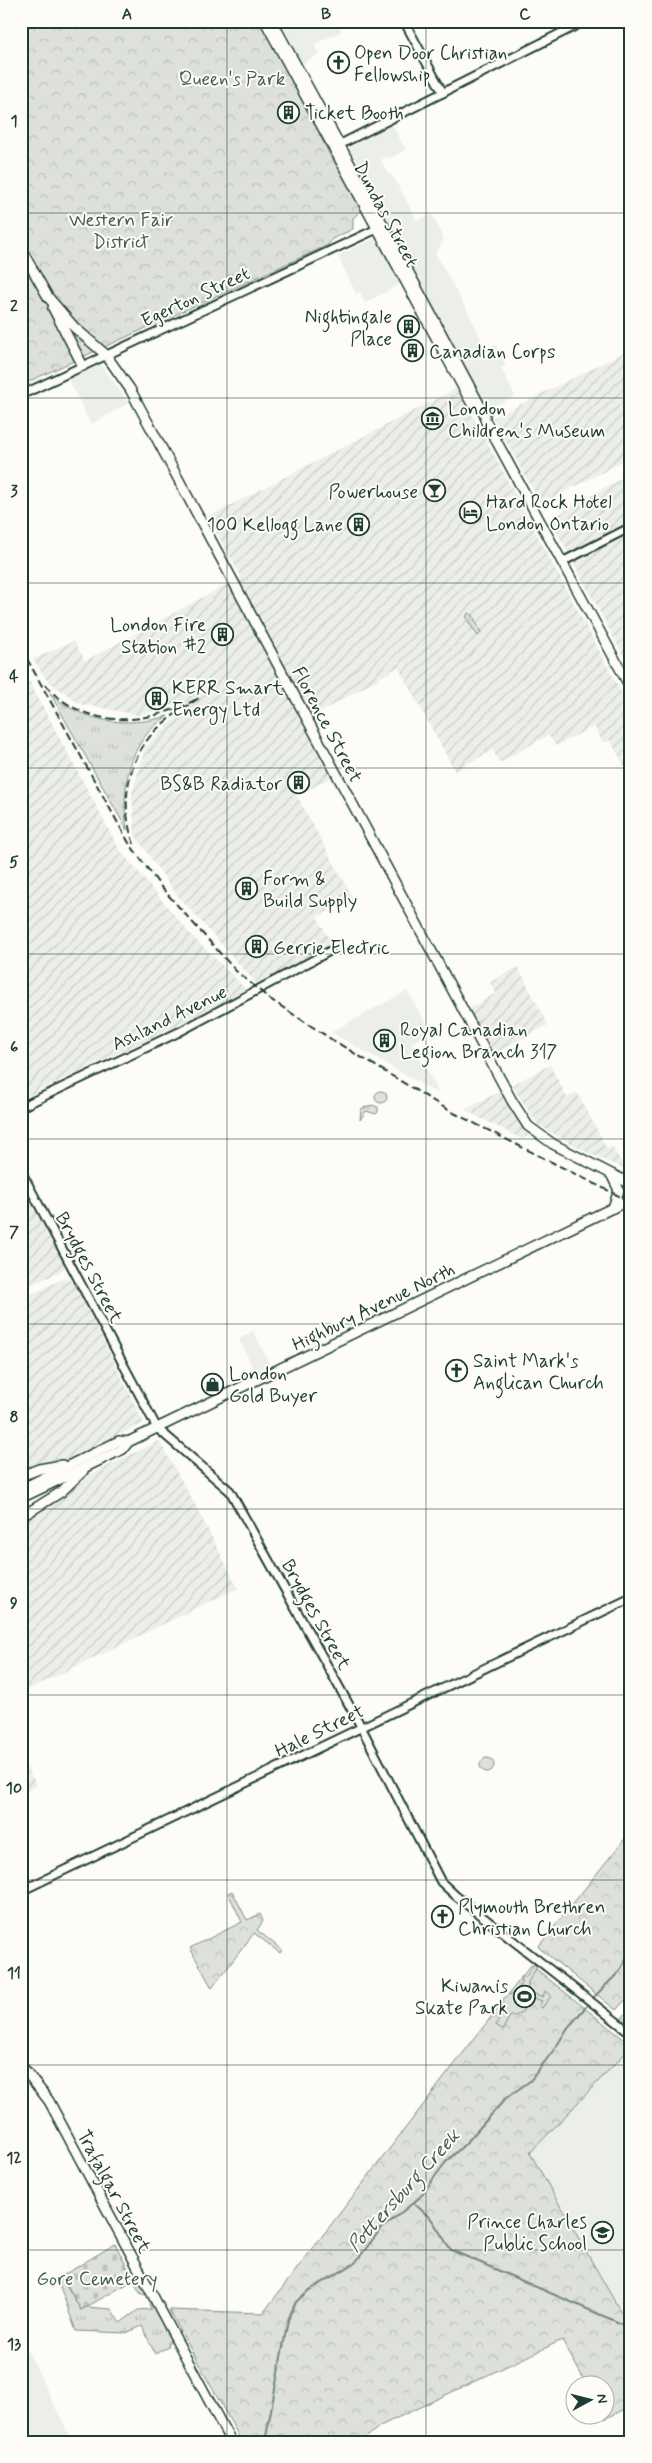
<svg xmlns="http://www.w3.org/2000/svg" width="652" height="2463" font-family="Mynerve,sans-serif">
  <defs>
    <pattern id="industrial-furrows" width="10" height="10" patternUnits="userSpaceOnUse" patternTransform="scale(1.25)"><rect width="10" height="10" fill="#eceee9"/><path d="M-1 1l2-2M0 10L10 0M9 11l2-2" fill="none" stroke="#cacdc8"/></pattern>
    <pattern id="grass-tufts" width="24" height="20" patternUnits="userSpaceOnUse" patternTransform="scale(1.25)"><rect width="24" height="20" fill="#dde0db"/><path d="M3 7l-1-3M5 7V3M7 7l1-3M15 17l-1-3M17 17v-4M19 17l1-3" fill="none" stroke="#bdc1bd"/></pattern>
    <pattern id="cemetery-stones" width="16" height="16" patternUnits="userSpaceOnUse" patternTransform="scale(1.25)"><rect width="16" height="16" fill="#dde0db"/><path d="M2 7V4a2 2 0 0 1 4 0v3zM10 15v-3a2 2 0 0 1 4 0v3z" fill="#bdc1bd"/></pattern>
    <pattern id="park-crowns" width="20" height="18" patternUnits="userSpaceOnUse" patternTransform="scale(1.25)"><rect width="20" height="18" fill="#dde0db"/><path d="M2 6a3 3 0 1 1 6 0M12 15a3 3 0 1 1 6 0" fill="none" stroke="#bdc1bd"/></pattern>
  </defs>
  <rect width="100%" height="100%" fill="#fdfcf7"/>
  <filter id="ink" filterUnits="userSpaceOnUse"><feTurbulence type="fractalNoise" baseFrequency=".02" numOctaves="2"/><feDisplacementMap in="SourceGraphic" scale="10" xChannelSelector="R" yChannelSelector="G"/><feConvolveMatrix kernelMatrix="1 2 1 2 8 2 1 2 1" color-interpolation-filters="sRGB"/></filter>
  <g filter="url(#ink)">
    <g fill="#eceee9">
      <polygon points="277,21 337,21 342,31 314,44 319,54 300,65"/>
      <polygon points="391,123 406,150 388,159 387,156 381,160 389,175 391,174 400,189 417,221 432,214 444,241 435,253 475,325 485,349 495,344 506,365 501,368 515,396 488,409 348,148"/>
      <polygon points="377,237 404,282 365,303 360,292 356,294 338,256"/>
      <polygon points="101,365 129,403 91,424 68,378"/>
      <polygon points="407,991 431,1032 411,1043 434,1082 438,1094 331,1032"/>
      <polygon points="253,1331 270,1364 255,1372 239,1339"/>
      <polygon points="631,2047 631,2312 623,2316 530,2153"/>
      <polygon points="21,2336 72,2442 21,2442"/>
    </g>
    <g fill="url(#industrial-furrows)">
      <polygon points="631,349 631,455 609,469 541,504 493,418"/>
      <polygon points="458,388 631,710 631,777 610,740 603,743 594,726 556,746 548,735 499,763 493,750 455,771 398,667 302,723 331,777 297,796 353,898 317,917 333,946 257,984 173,890 135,835 132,794 145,748 168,725 189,708 185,701 139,715 80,704 47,680 33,659 74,641 85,661 241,577 208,517"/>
      <polygon points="631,473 631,670 550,519"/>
      <polygon points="21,666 119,849 191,935 247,990 185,1022 21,1099"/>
      <polygon points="518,967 548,1025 497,1052 493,1052 469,1009 496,993 490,982"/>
      <polygon points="550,1065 567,1098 577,1092 607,1149 612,1146 625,1169 588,1153 537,1124 512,1085"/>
      <polygon points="500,1091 529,1135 522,1139 465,1110"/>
      <polygon points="21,1180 64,1261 65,1267 61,1271 21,1290"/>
      <polygon points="65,1278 74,1282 144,1423 21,1480 21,1299"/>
      <polygon points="159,1441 190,1495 238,1588 21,1693 21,1508"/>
      <polygon points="21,1758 37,1786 21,1794"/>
      <polygon points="21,1855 30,1876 21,1880"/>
    </g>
    <g fill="url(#grass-tufts)" stroke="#7e8e88">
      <polygon points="468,613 473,615 481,633 478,636 466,618"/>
      <path d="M50,693c32,30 77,35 118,23 -40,24 -47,71 -41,114z"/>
      <polygon points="372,1105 378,1107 378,1112 376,1114 366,1111 360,1120 361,1109"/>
      <circle cx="487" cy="1765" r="7"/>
      <polygon points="631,2007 631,2028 624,2023 622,2018"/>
      <polygon points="61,2276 81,2310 86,2307 111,2309 120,2323 138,2310 151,2309 149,2304 151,2303 170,2338 168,2347 155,2354 142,2326 126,2333 76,2331 59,2284"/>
      <polygon points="138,2278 147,2294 145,2295 140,2293 134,2281"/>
    </g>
    <polygon fill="url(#cemetery-stones)" stroke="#7e8e88" points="115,2244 134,2280 81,2310 62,2276"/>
    <g fill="url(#park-crowns)" stroke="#7e8e88">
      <polygon points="21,21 261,21 321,133 319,134 332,159 334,158 362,210 353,218 353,229 332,239 328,245 21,385"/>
      <circle cx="381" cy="1097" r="6"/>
      <polygon points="631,1831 631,1994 616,2010 538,1947"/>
      <polygon points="232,1891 247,1920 260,1914 263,1921 257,1930 282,1950 280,1953 254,1933 212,1988 190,1948 242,1922 228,1893"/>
      <polygon points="531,1965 631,2045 631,2047 530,2153 623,2316 631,2312 631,2406 605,2419 603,2416 604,2386 587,2385 562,2340 380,2426 361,2442 242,2442 169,2310 263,2313"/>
    </g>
    <path fill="#dde0db" stroke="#7e8e88" d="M534,1964l3,3 -9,15v7l4,4 11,4 2,-6 6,5 -9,12 -3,-2 3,-5 -11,-4 -5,1 -3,13 -7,5h-6l-5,9v3l-3,1 -6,-4 8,-14 -1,-12c8,-7 19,-6 18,-22h5z"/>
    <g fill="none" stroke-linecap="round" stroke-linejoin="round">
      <g stroke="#75877f" stroke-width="2">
        <polyline points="592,1999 618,1973 631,1952"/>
        <polyline points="414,2203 432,2220 451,2250 631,2328"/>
        <polyline points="265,2442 288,2320 296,2302 308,2291 355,2263 380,2230 419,2198 445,2163 468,2141 506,2098 530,2081 556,2047 567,2029 589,2003"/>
      </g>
      <defs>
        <g id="minor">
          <polyline points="404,21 443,93"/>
          <polyline points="337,146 585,21"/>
          <polyline points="21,395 381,227"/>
          <polyline points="562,562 631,527"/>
          <polyline points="21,1107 179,1032 330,951"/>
          <polyline points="21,1171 157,1428 230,1491 358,1721 441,1882 456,1896 631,2033"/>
          <polyline points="21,1891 631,1598"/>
        </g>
        <g id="major">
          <polyline points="265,21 473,406"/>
          <path d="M272,21c72,131 143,262 213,394v5l146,269"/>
          <polyline points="21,249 48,297 74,327 106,355 130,389 512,1101 528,1126 553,1144 631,1184"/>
          <polyline points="53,308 83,366"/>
          <polyline points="612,1176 619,1190 613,1208"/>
          <polyline points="21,1476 39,1469 62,1465"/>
          <polyline points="21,1489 119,1441 128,1442 631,1199"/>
          <polyline points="21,1498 123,1449 128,1442"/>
          <polyline points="21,1517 61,1492 83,1471"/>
          <polyline points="21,2065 49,2101 231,2442"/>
        </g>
      </defs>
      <use href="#minor" stroke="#1f3d34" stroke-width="11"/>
      <use href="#major" stroke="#1f3d34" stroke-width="12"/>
      <use href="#minor" stroke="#fdfcf7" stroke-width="7"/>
      <use href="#major" stroke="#fdfcf7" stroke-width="9"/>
      <g stroke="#1f3d34" stroke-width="2" stroke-dasharray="8 4" stroke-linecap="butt">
        <polyline points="21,648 129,843 161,887 236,971 270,999 331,1039 450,1111 631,1202"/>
        <path d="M45,685c43,47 103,40 154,13 -16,11 -33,21 -46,35 -27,30 -33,74 -19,111"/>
      </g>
    </g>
  </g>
  <path fill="none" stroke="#1f3d34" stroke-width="1" stroke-opacity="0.55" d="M227,21v2421M426,21v2421M21,213h610M21,398h610M21,583h610M21,768h610M21,954h610M21,1139h610M21,1324h610M21,1509h610M21,1695h610M21,1880h610M21,2065h610M21,2250h610"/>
  <defs>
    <symbol id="church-ring" viewBox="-11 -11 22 22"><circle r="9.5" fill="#fdfcf7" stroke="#1f3d34" stroke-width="1.5"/><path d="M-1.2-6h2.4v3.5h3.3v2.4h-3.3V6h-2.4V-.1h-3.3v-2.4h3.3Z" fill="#1f3d34"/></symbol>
    <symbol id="building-ring" viewBox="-11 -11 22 22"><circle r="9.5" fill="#fdfcf7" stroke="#1f3d34" stroke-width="1.5"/><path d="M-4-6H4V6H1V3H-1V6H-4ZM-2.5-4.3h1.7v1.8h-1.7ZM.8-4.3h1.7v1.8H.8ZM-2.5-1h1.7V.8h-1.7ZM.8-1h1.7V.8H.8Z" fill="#1f3d34"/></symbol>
    <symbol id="museum-ring" viewBox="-11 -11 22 22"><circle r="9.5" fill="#fdfcf7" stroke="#1f3d34" stroke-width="1.5"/><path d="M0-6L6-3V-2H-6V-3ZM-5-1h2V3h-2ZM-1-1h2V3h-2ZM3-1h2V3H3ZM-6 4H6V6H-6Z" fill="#1f3d34"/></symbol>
    <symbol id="bar-ring" viewBox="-11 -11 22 22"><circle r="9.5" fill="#fdfcf7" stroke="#1f3d34" stroke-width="1.5"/><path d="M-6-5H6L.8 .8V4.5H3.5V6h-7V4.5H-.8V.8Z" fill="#1f3d34"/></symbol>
    <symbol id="hotel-ring" viewBox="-11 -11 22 22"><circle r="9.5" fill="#fdfcf7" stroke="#1f3d34" stroke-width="1.5"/><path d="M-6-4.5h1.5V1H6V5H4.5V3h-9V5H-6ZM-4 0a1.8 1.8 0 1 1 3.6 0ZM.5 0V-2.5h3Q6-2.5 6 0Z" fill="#1f3d34"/></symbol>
    <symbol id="shop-ring" viewBox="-11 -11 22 22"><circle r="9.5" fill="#fdfcf7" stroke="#1f3d34" stroke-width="1.5"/><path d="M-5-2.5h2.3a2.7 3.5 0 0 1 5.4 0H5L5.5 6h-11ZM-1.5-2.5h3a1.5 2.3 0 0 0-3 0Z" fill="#1f3d34"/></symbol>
    <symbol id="stadium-ring" viewBox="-11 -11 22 22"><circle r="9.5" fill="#fdfcf7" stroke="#1f3d34" stroke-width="1.5"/><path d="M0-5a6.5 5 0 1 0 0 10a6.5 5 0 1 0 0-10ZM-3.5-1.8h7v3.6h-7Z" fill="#1f3d34"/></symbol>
    <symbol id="school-ring" viewBox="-11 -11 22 22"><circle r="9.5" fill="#fdfcf7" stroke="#1f3d34" stroke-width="1.5"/><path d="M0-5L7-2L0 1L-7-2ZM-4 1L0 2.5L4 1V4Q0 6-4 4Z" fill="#1f3d34"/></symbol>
  </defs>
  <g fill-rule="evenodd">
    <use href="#church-ring" x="326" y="50" width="25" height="25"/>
    <use href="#building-ring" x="276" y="100" width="25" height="25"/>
    <use href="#building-ring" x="396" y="314" width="25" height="25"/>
    <use href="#building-ring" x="400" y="338" width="25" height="25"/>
    <use href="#museum-ring" x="420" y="406" width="25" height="25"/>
    <use href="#bar-ring" x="422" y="478" width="25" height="25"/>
    <use href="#hotel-ring" x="458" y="500" width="25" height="25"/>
    <use href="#building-ring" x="346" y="512" width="25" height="25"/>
    <use href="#building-ring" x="210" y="622" width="25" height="25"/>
    <use href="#building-ring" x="144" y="686" width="25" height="25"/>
    <use href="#building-ring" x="286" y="770" width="25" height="25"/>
    <use href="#building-ring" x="234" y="876" width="25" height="25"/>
    <use href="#building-ring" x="244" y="934" width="25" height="25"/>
    <use href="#building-ring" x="372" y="1028" width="25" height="25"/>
    <use href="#church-ring" x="444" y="1358" width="25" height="25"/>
    <use href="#shop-ring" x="200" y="1372" width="25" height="25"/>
    <use href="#church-ring" x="430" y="1904" width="25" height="25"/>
    <use href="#stadium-ring" x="512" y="1984" width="25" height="25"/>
    <use href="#school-ring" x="590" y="2220" width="25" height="25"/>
  </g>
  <g text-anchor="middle" stroke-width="4" stroke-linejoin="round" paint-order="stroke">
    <g font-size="19" fill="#1f3d34" stroke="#fdfcf7" text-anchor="start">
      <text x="354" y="59">Open Door Christian<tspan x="354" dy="22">Fellowship</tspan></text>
      <text x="305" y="119">Ticket Booth</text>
      <text x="392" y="323" text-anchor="end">Nightingale<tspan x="392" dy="22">Place</tspan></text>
      <text x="429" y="358">Canadian Corps</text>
      <text x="448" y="415">London<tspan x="448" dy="22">Children's Museum</tspan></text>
      <text x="418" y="498" text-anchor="end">Powerhouse</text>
      <text x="486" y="508">Hard Rock Hotel<tspan x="486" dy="22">London Ontario</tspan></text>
      <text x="343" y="531" text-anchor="end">100 Kellogg Lane</text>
      <text x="206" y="631" text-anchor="end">London Fire<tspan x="206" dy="22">Station #2</tspan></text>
      <text x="172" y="694">KERR Smart<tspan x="172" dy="22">Energy Ltd</tspan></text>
      <text x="282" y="790" text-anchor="end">BS&amp;B Radiator</text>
      <text x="263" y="885">Form &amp;<tspan x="263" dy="22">Build Supply</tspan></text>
      <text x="273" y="954">Gerrie Electric</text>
      <text x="400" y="1036">Royal Canadian<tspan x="400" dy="22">Legion Branch 317</tspan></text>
      <text x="473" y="1367">Saint Mark's<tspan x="473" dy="22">Anglican Church</tspan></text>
      <text x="229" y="1380">London<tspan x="229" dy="22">Gold Buyer</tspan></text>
      <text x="458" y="1913">Plymouth Brethren<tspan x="458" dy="22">Christian Church</tspan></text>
      <text x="508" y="1992" text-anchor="end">Kiwanis<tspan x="508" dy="22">Skate Park</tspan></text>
      <text x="587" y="2228" text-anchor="end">Prince Charles<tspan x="587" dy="22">Public School</tspan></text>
    </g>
    <g font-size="19" fill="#455e55" stroke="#fdfcf7">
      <text x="232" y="85">Queen's Park</text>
      <text x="121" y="226">Western Fair<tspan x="121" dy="22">District</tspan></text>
      <text x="97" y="2285">Gore Cemetery</text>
    </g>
    <g font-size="19" fill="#1f3d34" stroke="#fdfcf7">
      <text transform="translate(387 214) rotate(62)" y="7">Dundas Street</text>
      <text transform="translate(195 296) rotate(-25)" y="7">Egerton Street</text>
      <text transform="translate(328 724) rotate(62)" y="7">Florence Street</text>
      <text transform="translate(169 1017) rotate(-26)" y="7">Ashland Avenue</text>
      <text transform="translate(90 1267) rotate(62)" y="7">Brydges Street</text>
      <text transform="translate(373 1306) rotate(-26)" y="7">Highbury Avenue North</text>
      <text transform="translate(317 1614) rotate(61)" y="7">Brydges Street</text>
      <text transform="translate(319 1730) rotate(-26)" y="7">Hale Street</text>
      <text transform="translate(115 2191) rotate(62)" y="7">Trafalgar Street</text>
    </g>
    <g font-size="20" font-style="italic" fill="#435c53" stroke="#fdfcf7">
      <text transform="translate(403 2190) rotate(-48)" y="7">Pottersburg Creek</text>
    </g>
  </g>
  <rect width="652" height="2463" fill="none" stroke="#fdfcf7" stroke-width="55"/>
  <g transform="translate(590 2400) rotate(83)"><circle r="24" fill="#fdfcf7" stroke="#a4b0a9"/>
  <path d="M0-4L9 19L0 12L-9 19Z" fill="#1f3d34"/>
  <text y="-8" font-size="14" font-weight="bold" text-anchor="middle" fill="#1f3d34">N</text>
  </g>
  <rect x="28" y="28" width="596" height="2408" fill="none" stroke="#1f3d34" stroke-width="2"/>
  <g font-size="16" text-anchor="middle" font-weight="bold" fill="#1f3d34">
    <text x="127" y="19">A</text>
    <text x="326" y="19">B</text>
    <text x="525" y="19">C</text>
    <text x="14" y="126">1</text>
    <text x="14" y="311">2</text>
    <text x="14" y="496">3</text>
    <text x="14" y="681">4</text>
    <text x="14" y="867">5</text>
    <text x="14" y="1052">6</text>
    <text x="14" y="1237">7</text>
    <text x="14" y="1422">8</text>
    <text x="14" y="1608">9</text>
    <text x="14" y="1793">10</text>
    <text x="14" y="1978">11</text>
    <text x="14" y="2163">12</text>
    <text x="14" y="2349">13</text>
  </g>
</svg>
